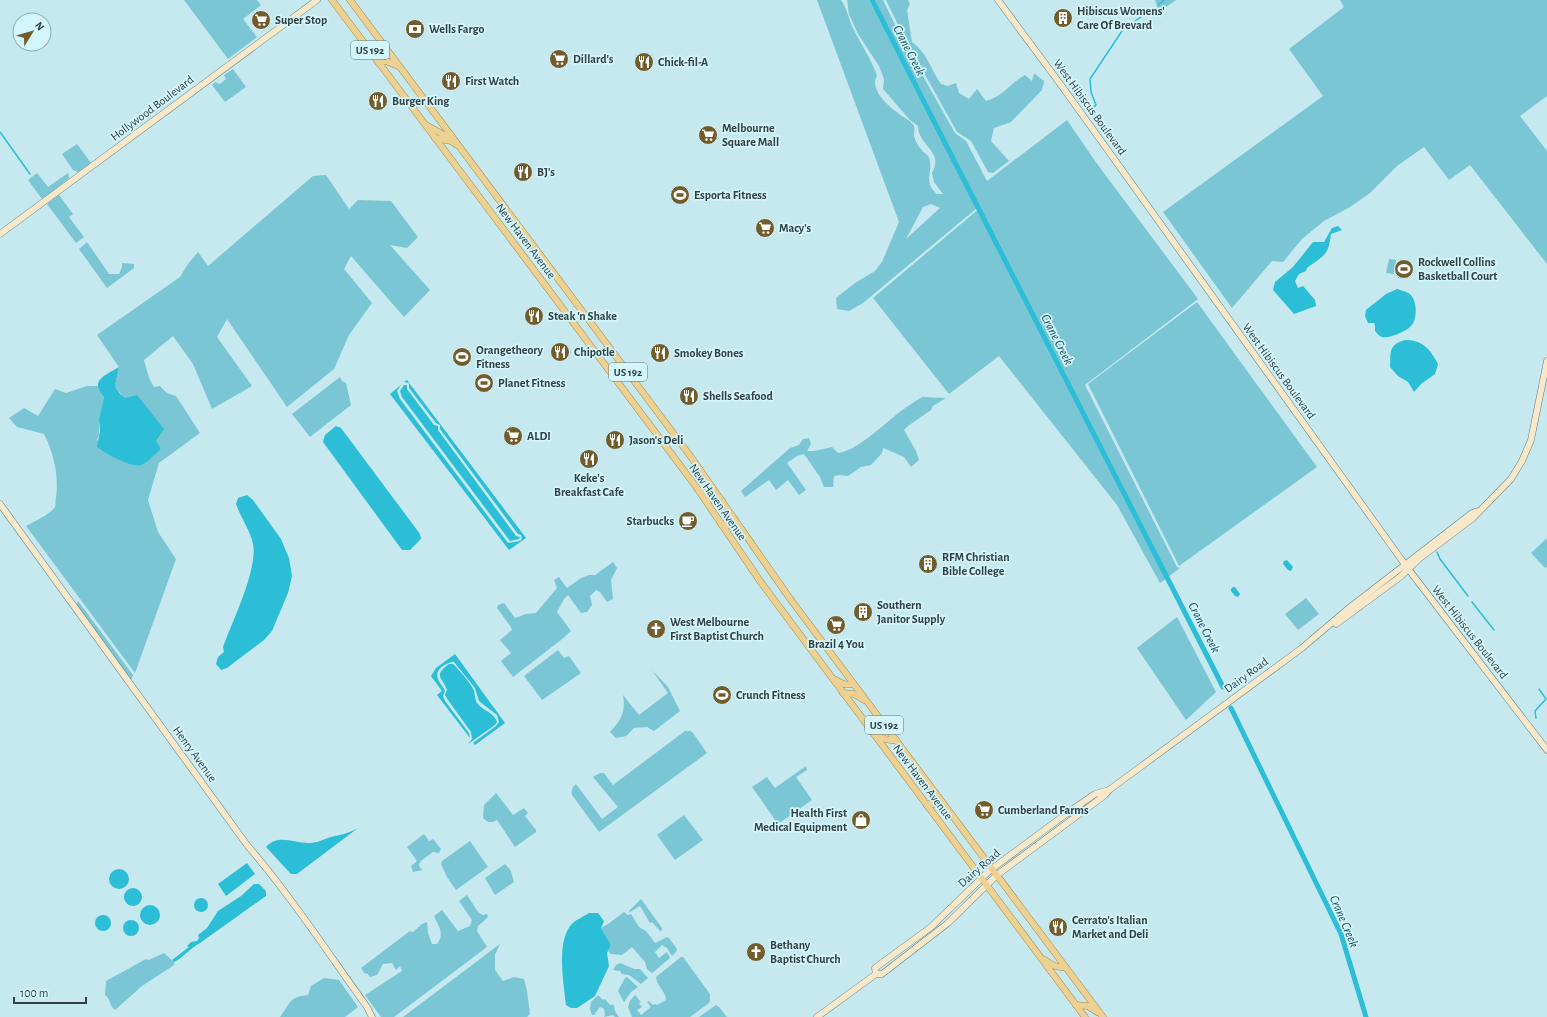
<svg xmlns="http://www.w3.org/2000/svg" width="1547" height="1017" font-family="'Alegreya Sans',sans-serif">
  <rect width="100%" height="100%" fill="#c6e8ef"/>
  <g fill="#7bc6d5" fill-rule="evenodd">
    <polygon points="184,0 257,0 261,5 243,19 257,37 228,59"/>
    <path d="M817,0h24c6,8 7,17 11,26 8,17 19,32 25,50 -8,13 11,30 21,37 4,4 13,7 16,13 1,3 0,7 0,10 1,4 4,10 7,13 2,4 6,4 8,9 5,15 -7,23 8,36h6l-9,-12 -2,-9c10,-19 -5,-23 -12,-38 -1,-2 -2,-6 -2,-9l-8,-6 -27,-31 1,-10 -5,-13 -21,-32 -9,-20 -2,-14h22l108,208 -114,95 -14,8 -12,-2 -1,-11 19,-15 20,-12 7,-9 17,-40zM931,204l9,4 -34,31 17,-32z"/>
    <polygon points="872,0 883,0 902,39 955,133 966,141 987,181 1067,120 1095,161 1198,299 1085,385 1177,567 1180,568 1160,583 1117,505 999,356 949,394 873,298 980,208"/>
    <path d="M886,0h22l2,4 -3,6 5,32c16,12 18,26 29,42l7,2 8,-3 3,10 10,6 8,-10 9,12c18,-5 23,-17 39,-26l7,6 2,-8 10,8 -2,9 -31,32 -17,6 -3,13 18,20 -16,12 -5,-1 -17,-31 -14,-9 -53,-95z"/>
    <polygon points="1155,0 1176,0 1159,12"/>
    <polygon points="1340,0 1547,0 1547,96 1520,116 1547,151 1547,264 1470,165 1449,180 1424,147 1397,166 1370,193 1350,207 1324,221 1302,239 1283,262 1272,261 1232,308 1163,212 1323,96 1289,49 1344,7"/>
    <polygon points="233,69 246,87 225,102 212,85 215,82 220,84 226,79 224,75"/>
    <polygon points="77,144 91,163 78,172 73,170 62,154"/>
    <polygon points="37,173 48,187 68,173 69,177 68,179 42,199 28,180"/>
    <path d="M326,175l23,34 9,-9 33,1 27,36 -11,11 -17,-3 40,45 -26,27 -53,-61 -7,13 28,34 -23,32 -15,34 -47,38 -60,-88 -10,18 35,49 -40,23 -19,-45 -20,-28 -29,24 5,18 5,9 6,-1 7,7 9,3 24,37 -41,30 -11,37 10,32 18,27 -41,114 -109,-147c7,-4 25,-12 29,-19 1,-2 0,-7 1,-9 3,-22 -2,-44 -12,-64l-27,-7 -8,-9 15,-10 14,8 17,-27 11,4 21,-7h11l6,11 -5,22v16l-2,5 44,25 20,-16 -46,-63 4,-19 -22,-32 83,-58 8,-13 10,-12 10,14 105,-90z"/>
    <polygon points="59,195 73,214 69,217 84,237 76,243 47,204"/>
    <polygon points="87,242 109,274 119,274 122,267 122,263 134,264 134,268 107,288 79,249"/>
    <polygon points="1389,259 1396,260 1394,274 1386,273"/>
    <polygon points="1401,259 1410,261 1407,279 1398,278"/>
    <polygon points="1197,302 1317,467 1179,566 1088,384"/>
    <polygon points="340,377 342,381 346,383 351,405 310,437 292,414"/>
    <path d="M922,397l24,1 -13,8 -2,4 -23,16 -4,4 12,21 3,9 -8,7 -7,-10 -21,-9 -1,5 -11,12 -10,2 -13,9 -9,-1 -5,1 -1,11h-9l-4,-10 -16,-23 -7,2 -10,7 19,27 -7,5 -11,-15 -12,10 -7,-10 -24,17 -4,-6 49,-43 9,-3 4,-6 6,-1 2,6 -4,7h7l18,-4 6,6c18,-2 43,-26 58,-38 8,-7 17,-12 26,-18z"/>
    <polygon points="1547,538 1547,567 1545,568 1531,553"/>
    <polygon points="613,562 617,568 611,580 613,599 607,602 600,592 596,590 590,596 592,605 587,612 581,613 568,595 564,599 557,612 571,631 561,640 513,677 501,661 511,653 500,640 512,630 511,627 497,608 498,605 504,603 515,618 526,614 536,613 557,588 554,580 559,577 567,588 581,578 589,575 595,575"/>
    <polygon points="1306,598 1319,614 1298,630 1285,614"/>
    <polygon points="78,601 133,675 131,680 76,605"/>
    <polygon points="1177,617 1216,692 1186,720 1137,648"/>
    <polygon points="558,650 564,658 569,656 581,673 542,700 524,676"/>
    <path d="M652,670l16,17 12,24 -26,20 -7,-4 -13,1 -8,8 -10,2 -6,-6c11,-12 16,-20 13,-37l16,20 29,-22z"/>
    <path d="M685,731h6l2,2 14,20 -108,79 -27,-37c-1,-4 0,-8 4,-11l26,35 16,-12 -25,-30 7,-4h4l9,12z"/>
    <polygon points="806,766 807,770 796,777 812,800 778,824 752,787 767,777 775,788"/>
    <polygon points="496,793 513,815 524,808 528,813 525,816 536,830 536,832 515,847 497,820 493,822 488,822 483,818 484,805"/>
    <polygon points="684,815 703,840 675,860 657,835"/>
    <polygon points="424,834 429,841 433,839 441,849 439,853 433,852 422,860 419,864 420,868 423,870 413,872 411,866 417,861 407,847"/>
    <polygon points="470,841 488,867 456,890 447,877 441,864 442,861"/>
    <polygon points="505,864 511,871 514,882 495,895 485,878"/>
    <path d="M467,895l11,17 5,3 4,-1 1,3 -10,9 -1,5 10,16 -93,70h-13l-16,-22 37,-24 -2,-5 -4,4 -4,-7 -9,1 -6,11 -7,2 -3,-4 -2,1 -4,-6 49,-37 3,1 9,-8 5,-2 1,11 4,11h5c8,-10 2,-17 -3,-28l8,-6 16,21 12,-5 2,-6 -13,-19z"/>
    <polygon points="641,899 662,928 662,930 660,931 652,922 650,923 640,906 630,912 629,911"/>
    <polygon points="624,912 628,915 631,914 639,927 646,931 655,943 667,937 669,938 677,949 676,952 672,956 667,948 662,945 655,952 659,958 667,952 670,958 652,973 647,969 645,962 632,947 622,955 611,954 608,951 611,945 601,928 608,924"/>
    <polygon points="500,944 495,955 495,970 503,981 514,977 524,979 527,991 530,1014 527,1017 403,1017"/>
    <path d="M164,953l10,9v3l-32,21 -27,24c-6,-4 -4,-11 -10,-15l1,-14 40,-22 3,1z"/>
    <path d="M681,957h2l27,37v6l-1,3 -19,14h-58l-4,-10 2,-6 5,-6 6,7 -2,1 3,4 -5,3 4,5 10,-8 -4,-5 2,-1 4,4 2,-1 2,1 9,-5c0,-9 -9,-13 -10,-23z"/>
    <polygon points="620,963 634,969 640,969 648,978 641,984 629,975 622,974 620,971 613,970 616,965"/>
    <polygon points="627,977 638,987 631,992 624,1002 618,991 625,978"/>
    <path d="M324,978l15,2 19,27 -13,10h-65c11,-14 8,-20 28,-22l3,-9z"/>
    <polygon points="597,996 599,996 603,1000 605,999 610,1005 614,1005 615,1011 619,1017 615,1017 613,1015 604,1017 605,1015 604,1009 601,1007 599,1008 594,1015 592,1015 590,1009 591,1002"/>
    <polygon points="716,1005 719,1007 727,1017 699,1017"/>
  </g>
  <g fill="#2bbed6">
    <path d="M1338,226l4,4 -11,4c-3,23 -7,21 -24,34l-1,3 -7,3 -4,7 3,7 5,-2 12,14 1,6 -22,8 -21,-24 2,-8 18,-15 20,-25h11l8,-14z"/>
    <path d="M1397,289c6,2 13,3 16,9 4,8 4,22 -2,28 -4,5 -23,13 -29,11 -3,-1 -5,-4 -7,-6v-5l-1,-3h-6l-3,-7 1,-6 20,-16z"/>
    <path d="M1405,340c18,0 25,9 33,24l-3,10 -14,10 -7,8 -6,-10 -10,-6 -8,-9c1,-15 -2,-22 15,-27z"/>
    <path d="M119,367l-4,19 5,8 5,4 12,-3 27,34 -8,12 5,8c-6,5 -13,13 -20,16 -10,3 -36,-12 -44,-18l3,-16 -1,-12 5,-22c-2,-3 -6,-8 -6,-11 -1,-9 15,-15 21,-19z"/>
    <polygon points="407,380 526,538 509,550 390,394 401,385 397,391 400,399 508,543 520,541 522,539 521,535 518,534 440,429 440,425 436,423 409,388 409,383 404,382"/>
    <polygon points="404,385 407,385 407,389 434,425 438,426 438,430 516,536 520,537 519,539 510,541 402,397 400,391"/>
    <polygon points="336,426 341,428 420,534 421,539 410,550 402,550 323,442 325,435"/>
    <path d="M247,495l6,5 28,39 8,19 3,18 -4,17 -16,38 -8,9 -37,28 -6,2 -5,-6 2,-7 6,-5 -1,-5c9,-25 35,-77 30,-103 -3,-14 -12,-26 -17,-40l2,-6z"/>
    <polygon points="1287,560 1293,567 1291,571 1288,570 1283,564 1284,561"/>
    <polygon points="1233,587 1235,587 1240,594 1238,597 1235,596 1231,591 1231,589"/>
    <path d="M455,654l50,69 -30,22 -2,-2 23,-17 3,-4 -2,-7 -18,-14 -4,-13 -21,-26c-7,0 -20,7 -16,17 1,4 5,7 7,12l-2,5 2,5 24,32 1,5 -33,-43 5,-4 -11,-15 5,-8z"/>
    <path d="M449,664h4c6,6 18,19 21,27 1,4 1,9 3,12 6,8 17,9 20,19l-2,3 -27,19 4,-5 -1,-7 -23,-32 -3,-5 2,-5c-5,-14 -14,-14 2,-26z"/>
    <path d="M358,828l-61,46h-6l-25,-27c13,-14 28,-3 44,-4 8,0 14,-4 21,-6 12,-3 16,-3 27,-9z"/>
    <polygon points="247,863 255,874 226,896 218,884"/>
    <circle cx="119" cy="879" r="10"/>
    <path d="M254,884h5l7,7v5l-66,47c-10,5 -16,14 -26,19l-2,-2 17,-13 -2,-1 4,-4 6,-1 2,-3 -1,-3 9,-7 11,-17 23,-15z"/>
    <circle cx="133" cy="897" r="9"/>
    <circle cx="201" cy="905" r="7"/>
    <circle cx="150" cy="915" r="10"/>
    <path d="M589,913h9l6,8 -3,7 10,17 -4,8 2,13 -14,30 -18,12h-6l-5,-3c-2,-21 -10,-63 5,-80 4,-5 12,-8 18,-12z"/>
    <circle cx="103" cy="923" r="8"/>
    <circle cx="131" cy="928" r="8"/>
  </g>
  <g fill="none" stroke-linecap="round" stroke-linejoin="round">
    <g stroke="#2bbed6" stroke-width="1.5">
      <polyline points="1158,5 1164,0"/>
      <polyline points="1092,109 1096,105 1091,92 1090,79 1122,31 1146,13"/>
      <polyline points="0,132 30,174"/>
      <polyline points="1437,552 1440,559 1468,596"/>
      <polyline points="1472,602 1494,630"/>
      <polyline points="1536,718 1535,711 1546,699 1539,689"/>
    </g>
    <g stroke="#2bbed6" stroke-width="5">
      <polyline points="872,0 1223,687"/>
      <polyline points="1231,708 1341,934 1366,1017"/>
    </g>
    <defs>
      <g id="secondary">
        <polyline points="998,0 1061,85 1406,566 1547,750"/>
        <polyline points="0,234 317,0"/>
        <path d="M0,504l247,341c44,51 81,108 120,162l5,10"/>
        <polyline points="1336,624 1400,577 1420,558 1473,518 1511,479 1522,461 1531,440 1547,361"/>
        <polyline points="876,974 875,968 931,927 989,871 1066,814 1095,794 1109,790 1139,768 1302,648 1349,608 1472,513 1478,511"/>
        <polyline points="817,1017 876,974 882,974 948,923 997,875 1105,795 1109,790"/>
      </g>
      <g id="primary">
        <polyline points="332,0 697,488 760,581 1085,1017"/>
        <polyline points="350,0 691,457 791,600 1103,1017"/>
        <polyline points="378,62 386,61 398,66"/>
        <polyline points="428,126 444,135 451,135"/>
        <polyline points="435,138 451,141 457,145"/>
        <polyline points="701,491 709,498 722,501"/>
        <path d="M721,524c9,0 13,3 21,8"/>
        <path d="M834,679c7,4 12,7 20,5"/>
        <polyline points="843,693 854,694 864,700"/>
        <path d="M875,734c7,4 12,7 21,6"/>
        <path d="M926,804c9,-1 13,1 20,6"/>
        <path d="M1045,960c7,5 12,8 20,7"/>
        <polyline points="1076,1005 1088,1006 1097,1012"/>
      </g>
    </defs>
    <use href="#secondary" stroke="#618187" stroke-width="7"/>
    <use href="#primary" stroke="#a38b48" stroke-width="7"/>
    <use href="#secondary" stroke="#f6e8c9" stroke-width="6"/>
    <use href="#primary" stroke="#ecd192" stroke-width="6"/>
  </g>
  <defs>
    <symbol id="building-disc" viewBox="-11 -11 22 22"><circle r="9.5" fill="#725c2b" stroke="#d3f5fc"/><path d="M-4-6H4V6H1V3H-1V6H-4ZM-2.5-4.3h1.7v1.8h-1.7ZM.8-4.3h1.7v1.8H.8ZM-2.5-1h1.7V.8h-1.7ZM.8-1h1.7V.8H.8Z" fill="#fff"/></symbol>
    <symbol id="supermarket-disc" viewBox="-11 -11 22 22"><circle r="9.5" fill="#725c2b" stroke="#d3f5fc"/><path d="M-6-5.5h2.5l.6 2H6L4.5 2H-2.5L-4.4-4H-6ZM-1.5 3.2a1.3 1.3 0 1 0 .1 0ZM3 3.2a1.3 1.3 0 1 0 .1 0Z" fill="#fff"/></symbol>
    <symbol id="bank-disc" viewBox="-11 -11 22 22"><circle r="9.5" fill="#725c2b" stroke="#d3f5fc"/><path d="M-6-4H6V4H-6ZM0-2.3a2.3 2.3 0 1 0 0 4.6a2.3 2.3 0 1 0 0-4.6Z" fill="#fff"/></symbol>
    <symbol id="restaurant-disc" viewBox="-11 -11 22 22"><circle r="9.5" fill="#725c2b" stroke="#d3f5fc"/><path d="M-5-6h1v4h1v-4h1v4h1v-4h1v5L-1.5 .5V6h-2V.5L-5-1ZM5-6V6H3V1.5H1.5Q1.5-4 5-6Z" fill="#fff"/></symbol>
    <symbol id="stadium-disc" viewBox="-11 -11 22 22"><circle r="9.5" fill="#725c2b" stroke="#d3f5fc"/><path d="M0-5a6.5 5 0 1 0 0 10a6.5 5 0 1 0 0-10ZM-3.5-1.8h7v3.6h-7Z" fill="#fff"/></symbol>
    <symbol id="cafe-disc" viewBox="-11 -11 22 22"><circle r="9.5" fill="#725c2b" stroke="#d3f5fc"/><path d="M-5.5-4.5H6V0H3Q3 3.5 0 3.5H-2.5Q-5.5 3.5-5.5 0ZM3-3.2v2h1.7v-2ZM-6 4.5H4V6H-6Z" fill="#fff"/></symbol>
    <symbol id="church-disc" viewBox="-11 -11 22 22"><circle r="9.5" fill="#725c2b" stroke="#d3f5fc"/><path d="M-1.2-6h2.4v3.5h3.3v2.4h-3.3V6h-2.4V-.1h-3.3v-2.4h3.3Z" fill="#fff"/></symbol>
    <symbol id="shop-disc" viewBox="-11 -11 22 22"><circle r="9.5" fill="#725c2b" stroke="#d3f5fc"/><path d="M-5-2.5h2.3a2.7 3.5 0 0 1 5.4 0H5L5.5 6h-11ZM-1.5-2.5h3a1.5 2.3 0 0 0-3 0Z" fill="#fff"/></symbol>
  </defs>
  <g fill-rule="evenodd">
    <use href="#building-disc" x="1052" y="7" width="22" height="22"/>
    <use href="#supermarket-disc" x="250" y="9" width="22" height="22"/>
    <use href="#bank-disc" x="404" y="18" width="22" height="22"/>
    <use href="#supermarket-disc" x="548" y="48" width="22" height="22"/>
    <use href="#restaurant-disc" x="633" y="51" width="22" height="22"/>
    <use href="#restaurant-disc" x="440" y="70" width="22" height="22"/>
    <use href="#restaurant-disc" x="367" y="90" width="22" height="22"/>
    <use href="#supermarket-disc" x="697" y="124" width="22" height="22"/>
    <use href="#restaurant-disc" x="512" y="161" width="22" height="22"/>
    <use href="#stadium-disc" x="669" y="184" width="22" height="22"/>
    <use href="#supermarket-disc" x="754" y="217" width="22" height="22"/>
    <use href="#stadium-disc" x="1393" y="258" width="22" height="22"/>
    <use href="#restaurant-disc" x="523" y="305" width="22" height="22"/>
    <use href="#restaurant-disc" x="549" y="341" width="22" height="22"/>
    <use href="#restaurant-disc" x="649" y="342" width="22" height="22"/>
    <use href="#stadium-disc" x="451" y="346" width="22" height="22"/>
    <use href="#stadium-disc" x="473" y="372" width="22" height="22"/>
    <use href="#restaurant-disc" x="678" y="385" width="22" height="22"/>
    <use href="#supermarket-disc" x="502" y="425" width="22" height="22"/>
    <use href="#restaurant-disc" x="604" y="429" width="22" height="22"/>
    <use href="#restaurant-disc" x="578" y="448" width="22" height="22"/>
    <use href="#cafe-disc" x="677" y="510" width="22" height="22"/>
    <use href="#building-disc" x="917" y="553" width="22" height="22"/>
    <use href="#building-disc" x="852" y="601" width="22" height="22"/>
    <use href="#supermarket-disc" x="825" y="614" width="22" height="22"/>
    <use href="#church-disc" x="645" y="618" width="22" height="22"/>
    <use href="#stadium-disc" x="711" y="684" width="22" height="22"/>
    <use href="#supermarket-disc" x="973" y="799" width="22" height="22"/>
    <use href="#shop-disc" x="850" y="809" width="22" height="22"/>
    <use href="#restaurant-disc" x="1047" y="916" width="22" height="22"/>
    <use href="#church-disc" x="745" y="941" width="22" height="22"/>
  </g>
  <g text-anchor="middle" stroke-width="3.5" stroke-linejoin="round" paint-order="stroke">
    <g fill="#d3f5fc" stroke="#62767a" stroke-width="1">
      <rect x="351" y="41" width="38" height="18" rx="3"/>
      <rect x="609" y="363" width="38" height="18" rx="3"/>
      <rect x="865" y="716" width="38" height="18" rx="3"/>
    </g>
    <g font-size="11" font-weight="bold" fill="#324043">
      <text x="370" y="54">US 192</text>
      <text x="628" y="376">US 192</text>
      <text x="884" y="729">US 192</text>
    </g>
    <g font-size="12" font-weight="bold" fill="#324043" stroke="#d3f5fc" text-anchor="start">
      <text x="1077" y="15">Hibiscus Womens'<tspan x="1077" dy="14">Care Of Brevard</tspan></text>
      <text x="275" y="24">Super Stop</text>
      <text x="429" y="33">Wells Fargo</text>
      <text x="573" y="63">Dillard's</text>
      <text x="658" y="66">Chick-fil-A</text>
      <text x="465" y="85">First Watch</text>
      <text x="392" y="105">Burger King</text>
      <text x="722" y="132">Melbourne<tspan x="722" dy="14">Square Mall</tspan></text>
      <text x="537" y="176">BJ's</text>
      <text x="694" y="199">Esporta Fitness</text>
      <text x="779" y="232">Macy's</text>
      <text x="1418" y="266">Rockwell Collins<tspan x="1418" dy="14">Basketball Court</tspan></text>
      <text x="548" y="320">Steak 'n Shake</text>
      <text x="476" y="354">Orangetheory<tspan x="476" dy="14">Fitness</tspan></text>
      <text x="574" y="356">Chipotle</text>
      <text x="674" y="357">Smokey Bones</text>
      <text x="498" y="387">Planet Fitness</text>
      <text x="703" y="400">Shells Seafood</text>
      <text x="527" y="440">ALDI</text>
      <text x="629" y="444">Jason's Deli</text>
      <text x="589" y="482" text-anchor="middle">Keke's<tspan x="589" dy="14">Breakfast Cafe</tspan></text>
      <text x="674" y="525" text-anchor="end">Starbucks</text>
      <text x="942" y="561">RFM Christian<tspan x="942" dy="14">Bible College</tspan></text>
      <text x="877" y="609">Southern<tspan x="877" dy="14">Janitor Supply</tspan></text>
      <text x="670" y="626">West Melbourne<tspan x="670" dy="14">First Baptist Church</tspan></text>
      <text x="836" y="648" text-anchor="middle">Brazil 4 You</text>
      <text x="736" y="699">Crunch Fitness</text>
      <text x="998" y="814">Cumberland Farms</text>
      <text x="847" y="817" text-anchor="end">Health First<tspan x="847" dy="14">Medical Equipment</tspan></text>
      <text x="1072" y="924">Cerrato's Italian<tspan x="1072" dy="14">Market and Deli</tspan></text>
      <text x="770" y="949">Bethany<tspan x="770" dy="14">Baptist Church</tspan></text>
    </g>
    <g font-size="12" fill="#324043" stroke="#d3f5fc">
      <text transform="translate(1090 107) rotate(54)" y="4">West Hibiscus Boulevard</text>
      <text transform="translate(152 108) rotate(-37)" y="4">Hollywood Boulevard</text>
      <text transform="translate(526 241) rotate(53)" y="4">New Haven Avenue</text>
      <text transform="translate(1279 371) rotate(54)" y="4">West Hibiscus Boulevard</text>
      <text transform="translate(718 502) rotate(55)" y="4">New Haven Avenue</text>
      <text transform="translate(1470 632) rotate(52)" y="4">West Hibiscus Boulevard</text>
      <text transform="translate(1246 675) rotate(-36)" y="4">Dairy Road</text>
      <text transform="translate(195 754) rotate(54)" y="4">Henry Avenue</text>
      <text transform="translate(923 782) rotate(53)" y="4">New Haven Avenue</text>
      <text transform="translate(979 868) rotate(-41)" y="4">Dairy Road</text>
    </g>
    <g font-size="13" font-style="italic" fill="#19535d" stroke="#d3f5fc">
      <text transform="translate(910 50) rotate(63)" y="5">Crane Creek</text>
      <text transform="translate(1058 339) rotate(63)" y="5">Crane Creek</text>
      <text transform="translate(1205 627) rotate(63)" y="5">Crane Creek</text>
      <text transform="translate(1345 921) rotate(67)" y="5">Crane Creek</text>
    </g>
  </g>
  <g transform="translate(32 32) rotate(53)"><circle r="19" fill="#d3f5fc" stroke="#93adb2"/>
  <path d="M0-3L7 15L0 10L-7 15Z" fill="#725c2b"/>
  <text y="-6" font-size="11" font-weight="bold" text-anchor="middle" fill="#324043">N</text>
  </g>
  <path d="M14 997v6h72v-6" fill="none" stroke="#324043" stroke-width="2"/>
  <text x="20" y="997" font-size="12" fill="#324043" stroke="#d3f5fc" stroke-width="3" paint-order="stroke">100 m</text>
</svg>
